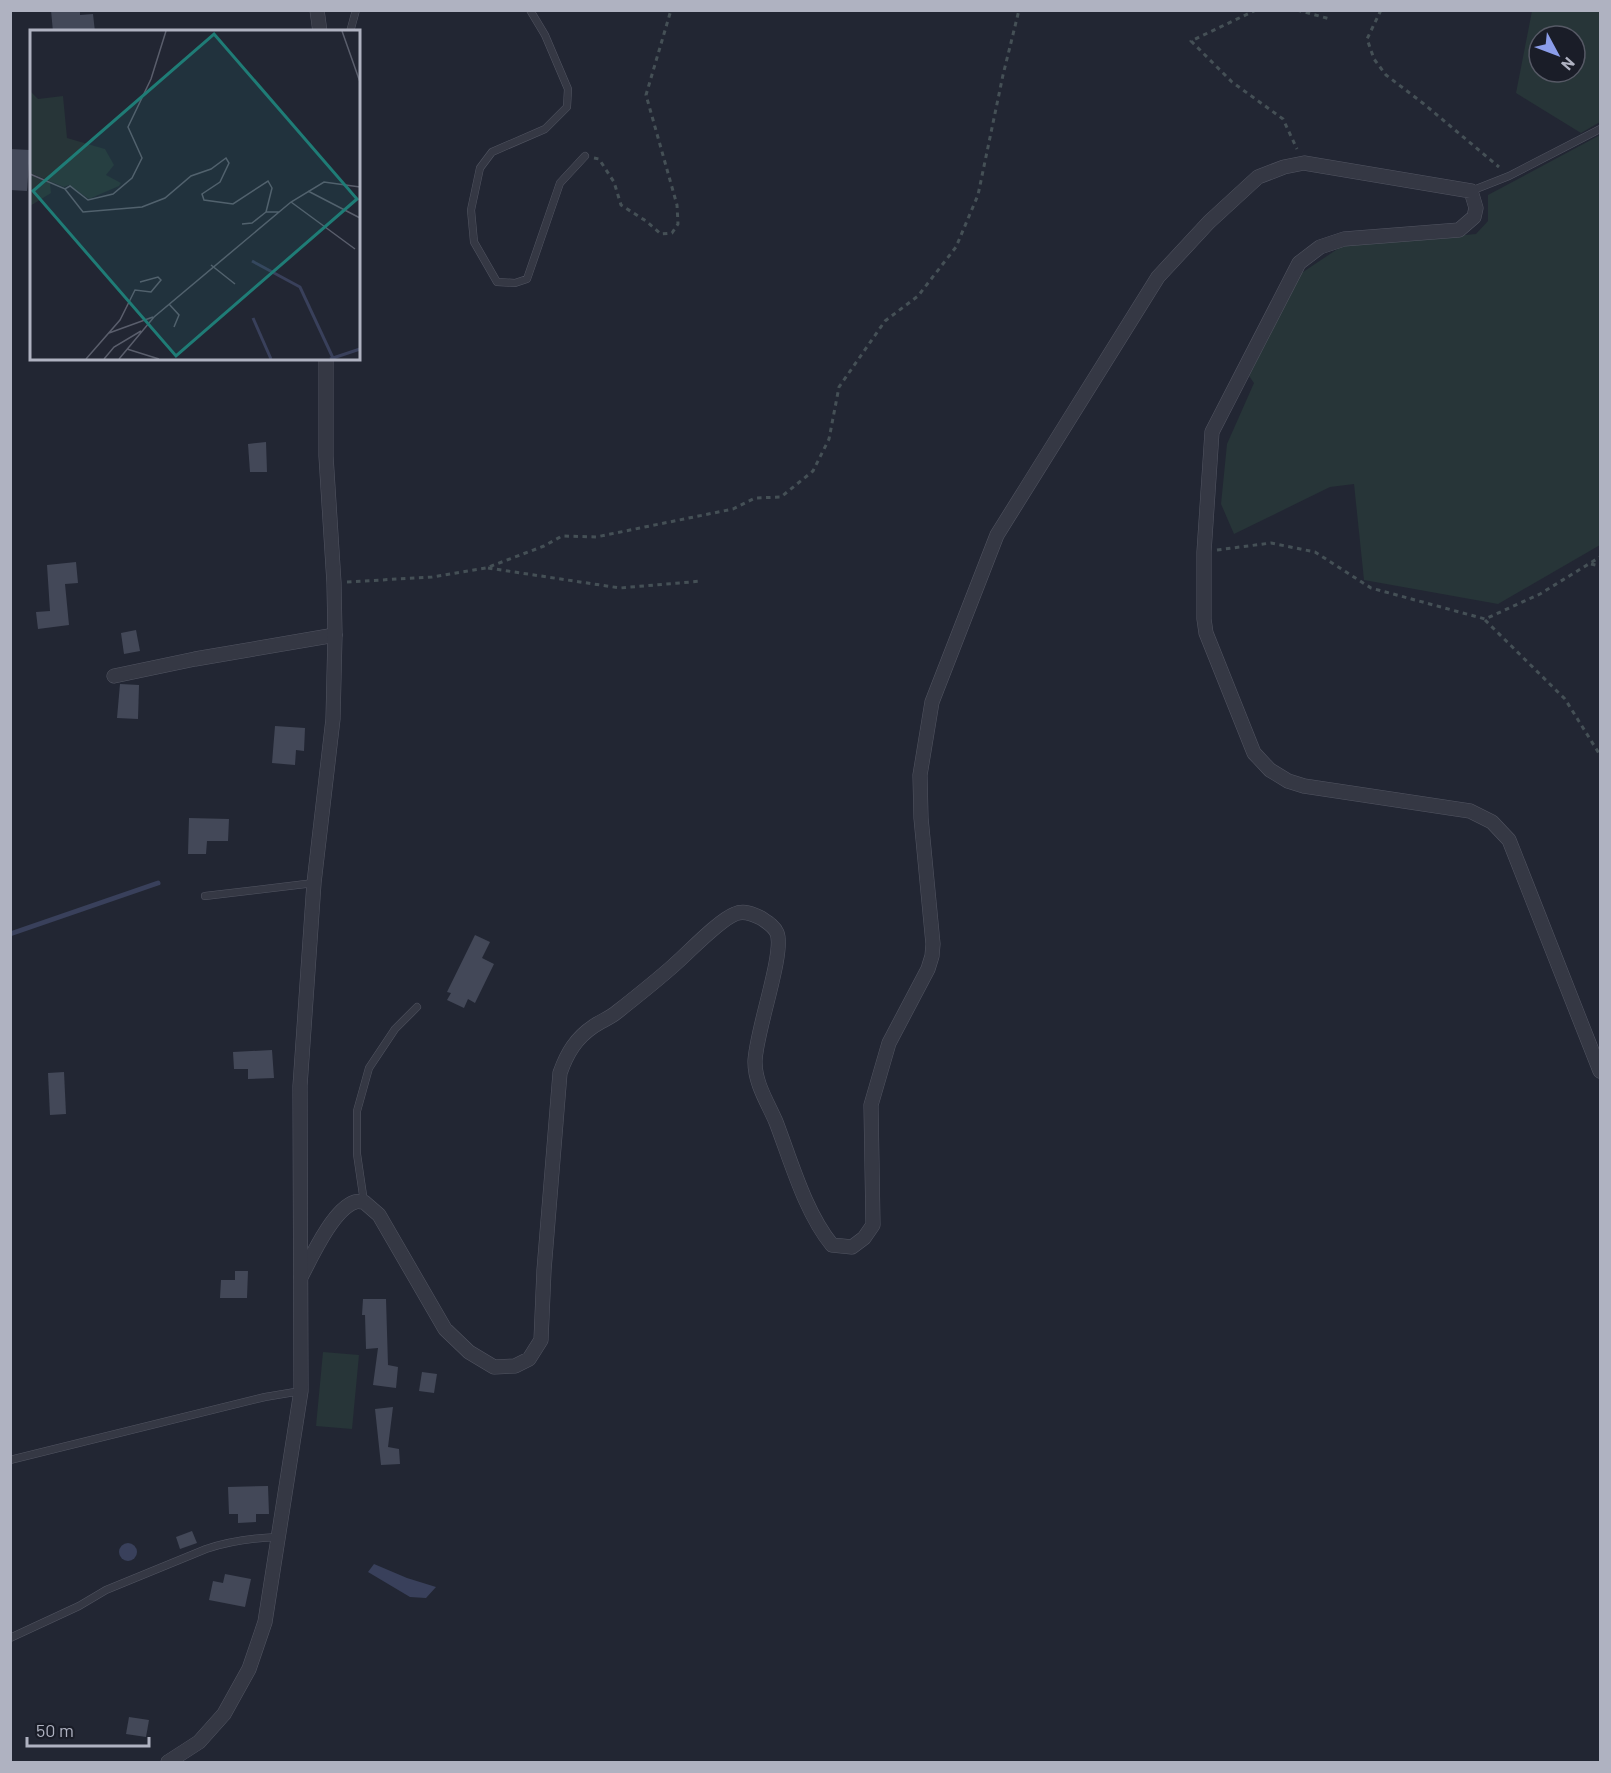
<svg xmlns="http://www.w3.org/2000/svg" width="1611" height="1773" font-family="Barlow,sans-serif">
  <rect width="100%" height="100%" fill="#222633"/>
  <g fill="#273538" fill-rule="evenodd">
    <path d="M1532,11h68v111l-19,11 -65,-40zM1539,36h36v36h-36z"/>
    <polygon points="1600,135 1600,545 1498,604 1364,580 1354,484 1330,487 1234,534 1221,504 1227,444 1254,383 1249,376 1300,274 1342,246 1476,234 1488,221 1488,195"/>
    <polygon points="323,1352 359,1355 352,1429 316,1426"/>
  </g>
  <g fill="#39405b">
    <circle cx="128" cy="1552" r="9"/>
    <polygon points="374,1564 407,1578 436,1587 426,1598 410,1597 368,1572"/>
  </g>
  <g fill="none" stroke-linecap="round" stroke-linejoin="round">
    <polyline stroke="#39405b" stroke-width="5" points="10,934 158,883"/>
  </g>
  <g fill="#434858">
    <polygon points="51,10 80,10 80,15 93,14 95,32 53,32"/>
    <polygon points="10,149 30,150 27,191 10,190"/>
    <polygon points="266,442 267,472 250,472 248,444"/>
    <polygon points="76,562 78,583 65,584 69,625 38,629 36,612 50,611 47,565"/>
    <polygon points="136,630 140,651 124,654 121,633"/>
    <polygon points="120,684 139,685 138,719 117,718"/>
    <polygon points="275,726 305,728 304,751 296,750 295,765 272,763"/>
    <polygon points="189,818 229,819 228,841 207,841 206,854 188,854"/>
    <polygon points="475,935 490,942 482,958 494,964 475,1003 468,999 464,1008 447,1000 451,993 447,992"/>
    <polygon points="272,1050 274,1078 248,1079 248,1069 234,1069 233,1052"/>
    <polygon points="64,1072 66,1114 50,1115 48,1073"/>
    <polygon points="235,1271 248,1271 247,1298 220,1298 221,1280 235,1280"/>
    <polygon points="363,1299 386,1299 388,1365 398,1367 396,1388 373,1385 378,1348 366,1349 365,1315 362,1315"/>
    <polygon points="422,1372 437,1374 434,1393 419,1391"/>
    <polygon points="393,1407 388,1447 399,1449 400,1464 381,1465 375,1409"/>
    <polygon points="268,1486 269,1514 256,1514 256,1522 238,1523 238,1514 229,1514 228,1487"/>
    <polygon points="192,1531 197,1543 180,1549 176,1537"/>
    <polygon points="225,1574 251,1579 245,1607 209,1600 213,1581 223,1583"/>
    <polygon points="129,1717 149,1720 146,1737 126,1734"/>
  </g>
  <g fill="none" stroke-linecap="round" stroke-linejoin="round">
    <defs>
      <g id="lane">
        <polyline points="530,10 545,35 568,89 567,107 545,129 492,152 480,168 471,210 474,242 497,282 515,283 527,279 560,183 585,156"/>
        <polyline points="350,32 356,10"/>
        <polyline points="1471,191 1509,176 1600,129"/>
        <polyline points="205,896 314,883"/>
        <polyline points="364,1202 357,1154 357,1111 369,1068 395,1029 417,1007"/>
        <polyline points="10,1460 265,1397 301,1391"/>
        <path d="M10,1638l69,-32 27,-16 100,-41c24,-8 47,-11 72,-12"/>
      </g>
      <g id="street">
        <polyline points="317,10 320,32"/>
        <polyline points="114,676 195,659 335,635"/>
        <path d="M301,1277c10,-19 32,-68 54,-75 3,-1 6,0 9,0l15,13 66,114 24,23 25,15 21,-1 14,-7 12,-19 3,-70 16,-197c7,-20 16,-35 34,-47 7,-5 16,-8 23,-14 19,-15 38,-30 56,-46 15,-13 46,-46 62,-52 9,-4 18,0 26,4 6,4 13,8 16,15 8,20 -22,101 -22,129 0,22 13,41 21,60 15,39 29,90 56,123l20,2 12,-9 9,-13 -2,-120 18,-62 39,-74 4,-13 1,-12 -12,-126 -1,-43 12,-73 65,-167 161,-258 51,-55 49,-45 26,-10 20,-4 167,28 5,17 -2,9 -15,13 -115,9 -24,8 -21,16 -87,169 -8,120v67l2,14 48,120 16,17 18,11 16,5 166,25 22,11 17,18 91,231"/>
        <polyline points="168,1762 199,1742 224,1714 249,1669 265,1622 301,1391 300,1086 314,883 333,719 335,635 334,583 326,456 326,358"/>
      </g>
    </defs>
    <use href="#lane" stroke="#525562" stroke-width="8"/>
    <use href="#street" stroke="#525562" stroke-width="15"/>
    <g stroke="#455056" stroke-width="3" stroke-dasharray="4.5 4.5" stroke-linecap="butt">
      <polyline points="1256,10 1191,41 1232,82 1283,119 1297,149"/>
      <polyline points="1297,10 1330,19"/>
      <polyline points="1381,10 1367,39 1374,59 1386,75 1424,104 1499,167"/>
      <polyline points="594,158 599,159 614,182 621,205 646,221 661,234 672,233 678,224 677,205 646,95 671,10"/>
      <polyline points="1217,550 1271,543 1315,552 1371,588 1485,619 1540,594 1600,557"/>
      <polyline points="1591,564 1600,566"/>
      <polyline points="488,568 620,588 702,581"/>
      <polyline points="347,582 432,577 486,568 544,546 562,536 596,537 733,509 755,498 781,497 813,471 829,439 839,387 885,321 918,296 956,247 978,195 1003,75 1019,10"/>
      <polyline points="1485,620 1565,699 1600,755"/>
    </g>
    <use href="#lane" stroke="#353844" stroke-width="7"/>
    <use href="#street" stroke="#353844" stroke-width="14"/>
  </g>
  <g transform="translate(30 30)">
    <rect width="330" height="330" fill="#222633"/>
    <path d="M0,61l8,8 25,-3 4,42 38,11 9,16 -8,10 15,8 -2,3 -30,13 -20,-14 -5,2 -34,-14zM0,145l20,8 1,10 -21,13z" fill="#273538"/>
    <path fill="none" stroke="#39405b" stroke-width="3" d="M222,231l48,26 33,71M223,288l18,41M300,329l30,-10"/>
    <path fill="none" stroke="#5a5e6c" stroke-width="1.5" d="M312,1l18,51M0,144l35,15 5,-3 18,14 25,-6 19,-16 10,-20 -14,-31 23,-48 15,-48M35,159l18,23 59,-5 23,-9 26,-22 20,-7 15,-11 3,5 -9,19 -18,12 2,6 29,4 35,-23 4,7 -6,24h13M278,161l52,27M261,172l64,47M212,194l10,-1 14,-11M181,235l24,19M139,274l10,11 -5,12M79,303l44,-16M97,319l32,10M56,329l34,-39 15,-30 16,2 10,-12 -3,-3 -18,5M74,329l10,-12 27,-16M89,329l35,-42 137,-115 33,-20 36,5"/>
    <path fill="#1f7c76" fill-opacity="0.15" stroke="#1f7c76" stroke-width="3" d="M184,4l143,165 -181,157 -143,-165z"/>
    <rect width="330" height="330" fill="none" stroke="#afb2c1" stroke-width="3"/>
  </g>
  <rect width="1611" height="1773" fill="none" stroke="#afb2c1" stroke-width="24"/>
  <g transform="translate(1557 54) rotate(131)"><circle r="28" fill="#1a1d28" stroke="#565965" stroke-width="1.5"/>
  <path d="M0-4.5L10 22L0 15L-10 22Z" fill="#8b9dea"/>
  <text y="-9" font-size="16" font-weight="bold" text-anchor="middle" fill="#afb2c1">N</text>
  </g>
  <path d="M27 1737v9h122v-9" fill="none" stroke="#afb2c1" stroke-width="3"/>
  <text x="36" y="1737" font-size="18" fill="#afb2c1" stroke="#1a1d28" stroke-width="4.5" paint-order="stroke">50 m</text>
</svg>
